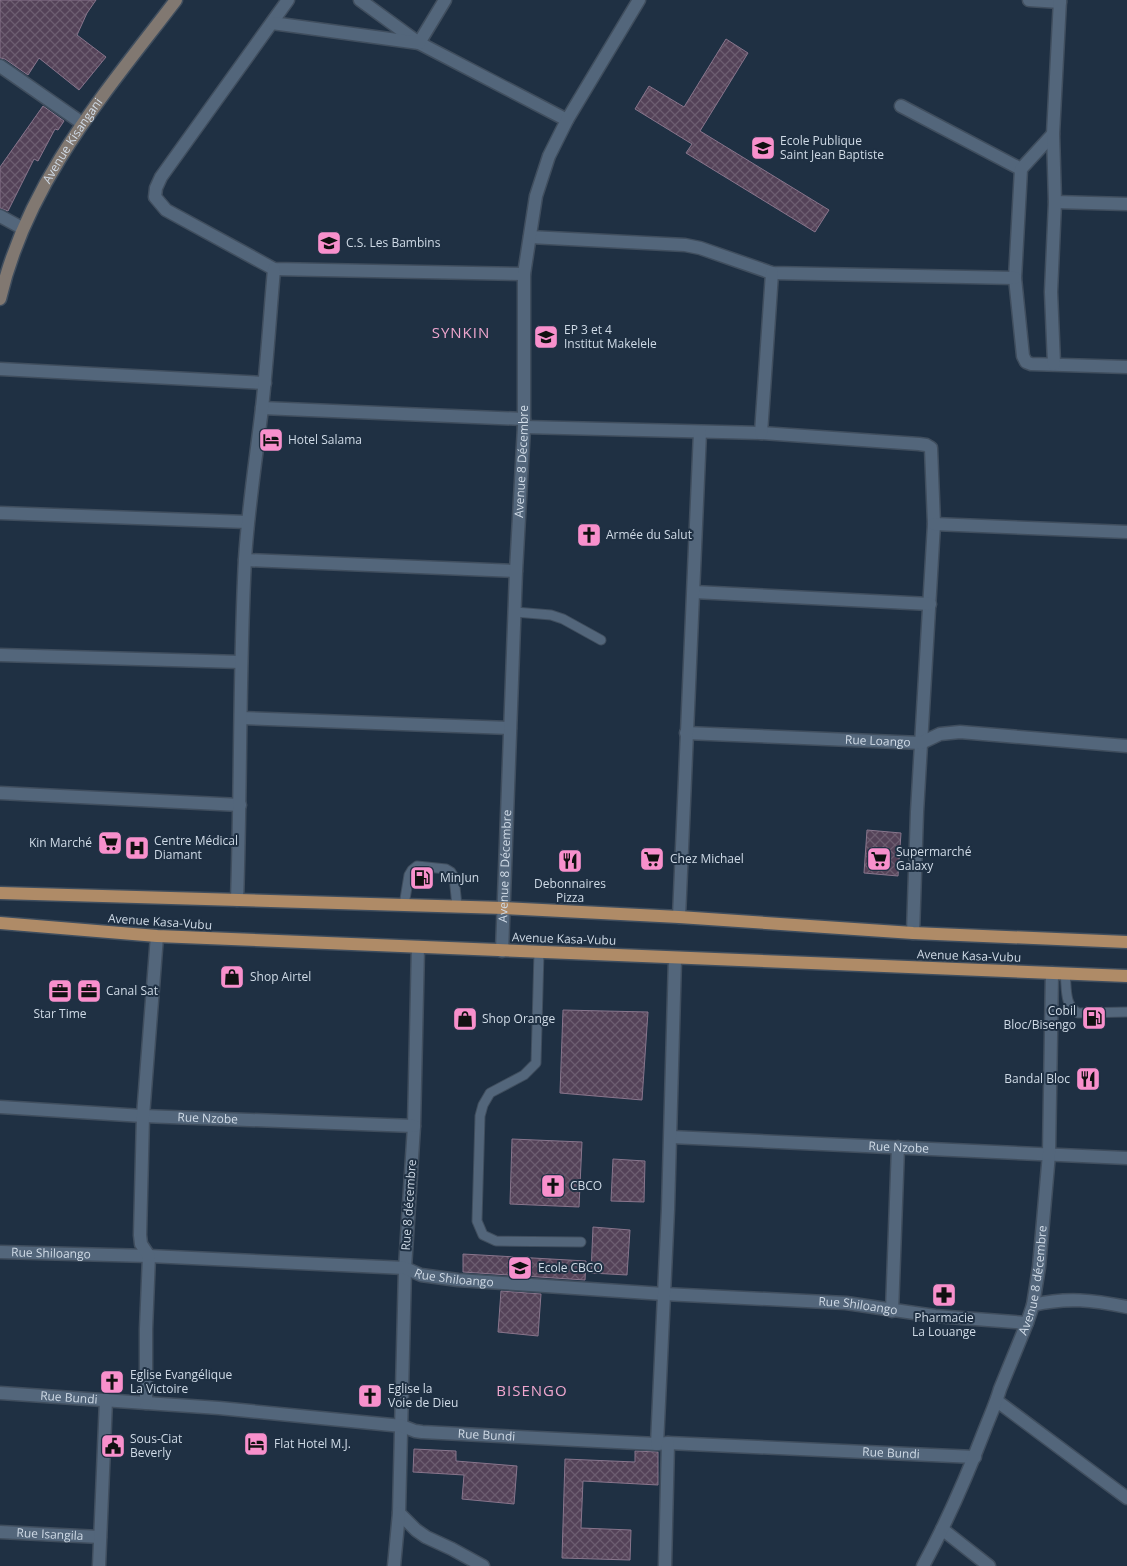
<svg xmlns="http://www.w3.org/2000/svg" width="1127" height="1566" font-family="'Open Sans',sans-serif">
  <defs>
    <pattern id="building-cross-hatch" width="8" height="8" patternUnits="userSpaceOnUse" patternTransform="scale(1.25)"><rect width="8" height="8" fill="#544258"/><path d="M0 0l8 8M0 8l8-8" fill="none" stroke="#6c5d70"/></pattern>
  </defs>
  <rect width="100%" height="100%" fill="#1f3043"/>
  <g fill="url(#building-cross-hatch)" stroke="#88758c">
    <polygon points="0,0 96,0 87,13 77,35 106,57 79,90 39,58 28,75 5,59 0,58"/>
    <polygon points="726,39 748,53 700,131 829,210 815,232 686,153 692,144 635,109 649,86 684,107"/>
    <polygon points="43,106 64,121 58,130 55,129 38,161 34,159 8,211 0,208 0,167"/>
    <polygon points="867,830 901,833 898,876 864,873"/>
    <polygon points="563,1010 648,1012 642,1100 560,1093"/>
    <polygon points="512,1139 582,1142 579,1207 510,1204"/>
    <polygon points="613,1159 645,1161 644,1202 611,1201"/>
    <polygon points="593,1227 630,1230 627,1275 591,1273"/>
    <polygon points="463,1254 586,1261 585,1280 463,1272"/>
    <polygon points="501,1291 541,1294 538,1336 498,1332"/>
    <polygon points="414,1449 456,1451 456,1461 517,1466 514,1504 462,1499 464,1475 413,1472"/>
    <polygon points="635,1451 658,1452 658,1485 583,1481 581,1528 631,1530 630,1560 562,1558 565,1459 635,1462"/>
  </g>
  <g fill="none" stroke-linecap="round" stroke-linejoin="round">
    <defs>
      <g id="lane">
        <polyline points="515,612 551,615 563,619 601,640"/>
        <polyline points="404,905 409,875 412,870 417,866 446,869 451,872 454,877 457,906"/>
        <polyline points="539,952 536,1063 524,1075 490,1093 483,1105 480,1116 477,1221 483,1235 496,1241 581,1242"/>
        <path d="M1065,973c2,16 -1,32 13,40l49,-1"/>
      </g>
      <g id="street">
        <polyline points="288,0 161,177 156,188 155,197 166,210 274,269 524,274"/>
        <polyline points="360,0 419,43 567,120"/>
        <polyline points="1029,0 1060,2"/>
        <polyline points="272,23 419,43 445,0"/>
        <polyline points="0,66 82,123"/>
        <polyline points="901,106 1021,169"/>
        <polyline points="1053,134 1021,169 1015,278 1023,356 1026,362 1031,364 1127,367"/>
        <polyline points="1055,202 1127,204"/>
        <polyline points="0,216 22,228"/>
        <polyline points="530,237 685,245 700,248 772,273 1015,278"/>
        <polyline points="1054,364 1051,292 1055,202 1053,134 1060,0"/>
        <polyline points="0,369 265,383"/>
        <polyline points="262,408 524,419"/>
        <polyline points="524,427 761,433 919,444 926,445 931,448 934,524 917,812 913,933"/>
        <polyline points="761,433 772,273"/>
        <polyline points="0,513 247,522"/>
        <polyline points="934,524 1127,532"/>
        <polyline points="245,560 516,571"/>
        <polyline points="694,592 930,604"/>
        <polyline points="0,655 241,662"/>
        <polyline points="241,718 510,728"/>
        <path id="s1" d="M686,733l235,10 19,-9 20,-2 167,14"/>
        <polyline points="0,793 240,805"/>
        <path d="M237,900c4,-113 2,-227 8,-341 3,-50 11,-100 17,-151 5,-46 8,-93 12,-139"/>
        <path d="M679,917c6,-162 15,-323 21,-485"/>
        <polyline points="418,947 414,1126 405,1268 399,1513 416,1530 426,1537 452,1549 483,1566"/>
        <path id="s2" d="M502,951l14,-380 8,-144v-153l12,-78 13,-40 18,-36 72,-120"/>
        <path id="s3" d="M0,1107l143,9 271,10"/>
        <path id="s4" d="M671,1137l456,21"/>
        <path id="s5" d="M0,1252l149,4 256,12 16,7 37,5 206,14 182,9 89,13 92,7"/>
        <path d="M1033,1305c34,-8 60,-5 94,2"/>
        <polyline points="892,1311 898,1147"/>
        <path id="s6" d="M0,1393l219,15 183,18 13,5 7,1 235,12 11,-1 307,14"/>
        <polyline points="997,1401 1127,1498"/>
        <polyline points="146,1403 146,1329 149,1256 141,1244 140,1235 143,1116 157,936"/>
        <polyline points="657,1444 668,1209 675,958"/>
        <polyline points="942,1529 989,1566"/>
        <path id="s7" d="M0,1532l100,5"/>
        <polyline points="99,1566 106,1400"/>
        <polyline points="394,1566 399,1513"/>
        <polyline points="665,1566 668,1443"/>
        <path id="s8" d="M923,1566c24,-44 44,-90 62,-137 5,-13 11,-26 15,-40l27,-66 6,-18 6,-38 10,-113 3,-181"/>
      </g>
      <g id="secondary">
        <path id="s9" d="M0,299c27,-117 105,-206 176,-299"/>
      </g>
      <g id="primary">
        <polyline points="0,893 504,908 679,917 913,933 1127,942"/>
        <polyline points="0,923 157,936 1127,976"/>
      </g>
    </defs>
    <use href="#lane" stroke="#404e5e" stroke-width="11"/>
    <use href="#street" stroke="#404e5e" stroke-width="15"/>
    <use href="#secondary" stroke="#404e5e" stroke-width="15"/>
    <use href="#primary" stroke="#404e5e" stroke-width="15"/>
    <use href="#lane" stroke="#53667b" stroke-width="9"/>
    <use href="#street" stroke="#53667b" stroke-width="12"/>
    <use href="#secondary" stroke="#817871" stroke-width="12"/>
    <use href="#primary" stroke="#af8b67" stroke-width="12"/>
  </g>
  <defs>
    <symbol id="school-square" viewBox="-11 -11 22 22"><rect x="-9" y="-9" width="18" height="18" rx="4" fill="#f890cc" stroke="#1f3043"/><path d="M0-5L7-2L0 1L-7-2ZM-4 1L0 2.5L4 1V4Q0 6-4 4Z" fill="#111"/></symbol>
    <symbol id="hotel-square" viewBox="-11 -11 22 22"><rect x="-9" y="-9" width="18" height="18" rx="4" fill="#f890cc" stroke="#1f3043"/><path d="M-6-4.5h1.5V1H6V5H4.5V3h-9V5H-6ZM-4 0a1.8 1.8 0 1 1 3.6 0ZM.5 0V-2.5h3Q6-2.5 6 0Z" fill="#111"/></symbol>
    <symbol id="church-square" viewBox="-11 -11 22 22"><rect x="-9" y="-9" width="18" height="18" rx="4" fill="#f890cc" stroke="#1f3043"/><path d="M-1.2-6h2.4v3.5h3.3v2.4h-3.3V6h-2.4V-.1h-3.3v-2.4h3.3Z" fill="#111"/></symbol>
    <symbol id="supermarket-square" viewBox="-11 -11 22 22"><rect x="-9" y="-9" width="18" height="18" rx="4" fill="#f890cc" stroke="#1f3043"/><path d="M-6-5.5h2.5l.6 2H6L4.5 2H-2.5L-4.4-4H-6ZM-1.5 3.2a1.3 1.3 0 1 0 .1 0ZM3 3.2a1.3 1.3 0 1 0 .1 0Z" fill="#111"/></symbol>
    <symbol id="hospital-square" viewBox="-11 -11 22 22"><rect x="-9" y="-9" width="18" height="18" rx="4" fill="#f890cc" stroke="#1f3043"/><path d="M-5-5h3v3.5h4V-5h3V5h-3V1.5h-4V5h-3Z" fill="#111"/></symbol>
    <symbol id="restaurant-square" viewBox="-11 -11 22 22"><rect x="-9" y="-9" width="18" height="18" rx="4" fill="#f890cc" stroke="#1f3043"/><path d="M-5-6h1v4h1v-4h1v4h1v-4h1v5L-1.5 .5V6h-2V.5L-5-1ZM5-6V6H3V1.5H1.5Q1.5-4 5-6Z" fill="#111"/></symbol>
    <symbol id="fuel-square" viewBox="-11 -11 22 22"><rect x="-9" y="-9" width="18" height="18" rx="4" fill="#f890cc" stroke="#1f3043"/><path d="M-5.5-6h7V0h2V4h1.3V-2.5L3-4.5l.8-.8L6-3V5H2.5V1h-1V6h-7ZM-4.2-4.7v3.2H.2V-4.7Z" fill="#111"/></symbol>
    <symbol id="shop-square" viewBox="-11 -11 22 22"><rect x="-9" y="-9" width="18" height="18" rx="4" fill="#f890cc" stroke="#1f3043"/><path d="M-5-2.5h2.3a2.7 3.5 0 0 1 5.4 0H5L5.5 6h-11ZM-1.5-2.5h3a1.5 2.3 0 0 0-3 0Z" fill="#111"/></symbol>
    <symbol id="office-square" viewBox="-11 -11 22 22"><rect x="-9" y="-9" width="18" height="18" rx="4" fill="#f890cc" stroke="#1f3043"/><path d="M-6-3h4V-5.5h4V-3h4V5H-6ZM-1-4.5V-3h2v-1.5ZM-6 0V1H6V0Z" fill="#111"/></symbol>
    <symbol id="pharmacy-square" viewBox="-11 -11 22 22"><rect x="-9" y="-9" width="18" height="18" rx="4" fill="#f890cc" stroke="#1f3043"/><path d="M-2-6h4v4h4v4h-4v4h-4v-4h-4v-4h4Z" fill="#111"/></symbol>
    <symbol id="civic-square" viewBox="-11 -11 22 22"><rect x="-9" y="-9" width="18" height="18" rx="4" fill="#f890cc" stroke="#1f3043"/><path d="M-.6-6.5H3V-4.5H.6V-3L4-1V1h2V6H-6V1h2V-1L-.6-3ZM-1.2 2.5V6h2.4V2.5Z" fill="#111"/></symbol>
  </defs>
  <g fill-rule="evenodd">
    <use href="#school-square" x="749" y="134" width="28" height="28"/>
    <use href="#school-square" x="315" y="229" width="28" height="28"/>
    <use href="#school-square" x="532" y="323" width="28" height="28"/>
    <use href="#hotel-square" x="257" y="426" width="28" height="28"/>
    <use href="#church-square" x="575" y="521" width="28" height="28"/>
    <use href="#supermarket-square" x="96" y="829" width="28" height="28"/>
    <use href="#hospital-square" x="123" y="834" width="28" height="28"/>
    <use href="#supermarket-square" x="638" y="845" width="28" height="28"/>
    <use href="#supermarket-square" x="865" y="845" width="28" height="28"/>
    <use href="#restaurant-square" x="556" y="847" width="28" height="28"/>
    <use href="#fuel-square" x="408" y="864" width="28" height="28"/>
    <use href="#shop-square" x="218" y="963" width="28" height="28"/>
    <use href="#office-square" x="46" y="977" width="28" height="28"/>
    <use href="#office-square" x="75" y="977" width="28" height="28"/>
    <use href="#fuel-square" x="1080" y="1004" width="28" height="28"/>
    <use href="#shop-square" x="451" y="1005" width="28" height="28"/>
    <use href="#restaurant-square" x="1074" y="1065" width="28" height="28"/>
    <use href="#church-square" x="539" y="1172" width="28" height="28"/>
    <use href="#school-square" x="506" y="1254" width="28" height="28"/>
    <use href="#pharmacy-square" x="930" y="1281" width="28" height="28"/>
    <use href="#church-square" x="98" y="1368" width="28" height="28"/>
    <use href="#church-square" x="356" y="1382" width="28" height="28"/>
    <use href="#hotel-square" x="242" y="1430" width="28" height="28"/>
    <use href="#civic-square" x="99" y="1432" width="28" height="28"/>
  </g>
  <g text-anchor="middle" stroke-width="4" stroke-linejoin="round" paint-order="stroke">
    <g font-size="12" fill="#cfdae6" stroke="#1f3043">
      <text dy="4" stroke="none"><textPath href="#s9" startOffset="175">Avenue Kisangani</textPath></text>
      <text dy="4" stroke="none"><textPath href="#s2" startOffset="490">Avenue 8 Décembre</textPath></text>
      <text dy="4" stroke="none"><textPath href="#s1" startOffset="192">Rue Loango</textPath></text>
      <text dy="4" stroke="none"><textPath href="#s2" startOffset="85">Avenue 8 Décembre</textPath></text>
      <text transform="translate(160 922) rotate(4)" y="4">Avenue Kasa-Vubu</text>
      <text transform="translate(564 939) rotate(2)" y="4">Avenue Kasa-Vubu</text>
      <text transform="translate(969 956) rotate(2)" y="4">Avenue Kasa-Vubu</text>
      <text dy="4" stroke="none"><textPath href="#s3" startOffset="208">Rue Nzobe</textPath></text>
      <text dy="4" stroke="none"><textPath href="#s4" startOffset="228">Rue Nzobe</textPath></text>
      <text transform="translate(409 1205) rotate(-86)" y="4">Rue 8 décembre</text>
      <text dy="4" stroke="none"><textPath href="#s5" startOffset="51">Rue Shiloango</textPath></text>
      <text dy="4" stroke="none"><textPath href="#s5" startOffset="456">Rue Shiloango</textPath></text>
      <text dy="4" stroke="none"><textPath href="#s8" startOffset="308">Avenue 8 décembre</textPath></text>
      <text dy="4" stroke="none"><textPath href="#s5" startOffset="861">Rue Shiloango</textPath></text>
      <text dy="4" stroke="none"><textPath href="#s6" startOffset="69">Rue Bundi</textPath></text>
      <text dy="4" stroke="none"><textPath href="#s6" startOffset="489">Rue Bundi</textPath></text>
      <text dy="4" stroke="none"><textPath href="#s6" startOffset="894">Rue Bundi</textPath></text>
      <text dy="4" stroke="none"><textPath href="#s7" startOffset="50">Rue Isangila</textPath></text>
    </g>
    <g font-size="12" fill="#cfdae6" stroke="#1f3043" text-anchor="start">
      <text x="780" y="145">Ecole Publique<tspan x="780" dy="14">Saint Jean Baptiste</tspan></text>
      <text x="346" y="247">C.S. Les Bambins</text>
      <text x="564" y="334">EP 3 et 4<tspan x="564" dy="14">Institut Makelele</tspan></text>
      <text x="288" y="444">Hotel Salama</text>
      <text x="606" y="539">Armée du Salut</text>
      <text x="154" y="845">Centre Médical<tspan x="154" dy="14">Diamant</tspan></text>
      <text x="92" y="847" text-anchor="end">Kin Marché</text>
      <text x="896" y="856">Supermarché<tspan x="896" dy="14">Galaxy</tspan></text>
      <text x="670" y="863">Chez Michael</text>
      <text x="440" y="882">MinJun</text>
      <text x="570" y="888" text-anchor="middle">Debonnaires<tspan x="570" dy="14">Pizza</tspan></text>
      <text x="250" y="981">Shop Airtel</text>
      <text x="106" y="995">Canal Sat</text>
      <text x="1076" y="1015" text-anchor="end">Cobil<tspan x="1076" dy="14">Bloc/Bisengo</tspan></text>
      <text x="60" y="1018" text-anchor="middle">Star Time</text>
      <text x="482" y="1023">Shop Orange</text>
      <text x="1070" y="1083" text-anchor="end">Bandal Bloc</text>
      <text x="570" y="1190">CBCO</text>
      <text x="538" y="1272">Ecole CBCO</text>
      <text x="944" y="1322" text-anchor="middle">Pharmacie<tspan x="944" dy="14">La Louange</tspan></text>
      <text x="130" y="1379">Eglise Evangélique<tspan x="130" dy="14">La Victoire</tspan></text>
      <text x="388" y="1393">Eglise la<tspan x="388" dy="14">Voie de Dieu</tspan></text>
      <text x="130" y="1443">Sous-Ciat<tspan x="130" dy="14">Beverly</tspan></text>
      <text x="274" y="1448">Flat Hotel M.J.</text>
    </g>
    <g font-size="15" letter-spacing="1" fill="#efa6ce" stroke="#1f3043">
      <text x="461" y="338">SYNKIN</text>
      <text x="532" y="1396">BISENGO</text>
    </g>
  </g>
</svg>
